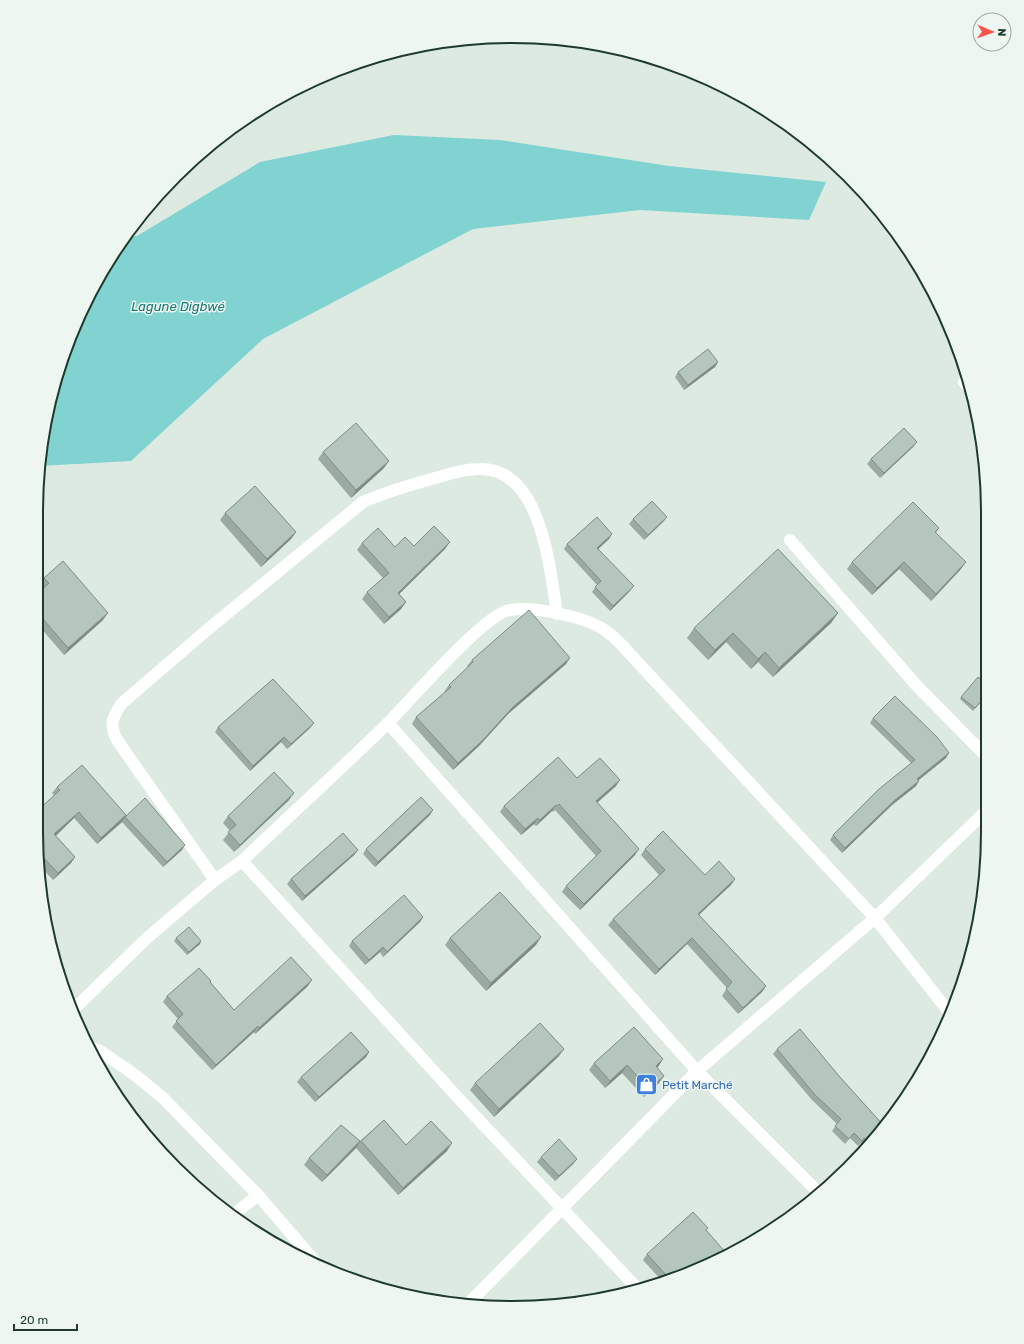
<svg xmlns="http://www.w3.org/2000/svg" width="1024" height="1344" font-family="Rubik,sans-serif">
  <rect width="100%" height="100%" fill="#dceae1"/>
  <polygon fill="#80d3d0" points="394,135 500,140 669,166 826,182 809,220 640,210 473,229 263,339 131,461 39,466 52,389 85,302 125,237 137,236 260,162"/>
  <g fill="none" stroke-linecap="round" stroke-linejoin="round">
    <g stroke="#fff" stroke-width="12">
      <polyline points="964,382 969,388"/>
      <polyline points="790,540 917,686 984,754"/>
      <polyline points="388,723 697,1071 819,1193"/>
      <polyline points="242,861 461,1101 637,1288"/>
      <path d="M215,880l-98,-140c-8,-16 -5,-21 4,-36l86,-74 156,-128c23,-10 47,-17 72,-24 14,-4 29,-9 44,-9 63,-2 71,101 78,145"/>
      <path d="M74,1009l73,-71 68,-58 27,-19c48,-46 98,-91 145,-137 23,-23 97,-110 123,-114 24,-4 77,7 96,21 9,6 17,15 24,23l245,264 109,-105"/>
      <polyline points="90,1047 100,1051 135,1075 163,1098 258,1195 317,1264"/>
      <polyline points="232,1216 258,1195"/>
      <polyline points="470,1302 697,1071 875,918 949,1012"/>
    </g>
  </g>
  <g fill="#9caba2">
    <polygon points="718,362 715,367 684,390 675,377 678,372"/>
    <polygon points="917,442 913,447 880,478 867,464 871,459"/>
    <polygon points="323,452 384,468 351,498 318,459"/>
    <polygon points="225,513 296,532 291,539 261,567 220,520"/>
    <polygon points="667,517 663,522 644,540 629,524 633,519"/>
    <polygon points="939,528 936,533 961,569 931,601 899,569 872,595 847,569 852,562"/>
    <polygon points="609,539 598,549 630,591 610,611 592,592 597,585 564,549 567,544"/>
    <polygon points="362,543 395,547 414,546 445,549 399,594 406,602 401,609 384,624 362,599 367,592 383,578 357,550"/>
    <polygon points="44,578 103,620 64,655 39,626 37,628 37,594 43,589 39,585"/>
    <polygon points="838,613 831,623 773,677 758,662 751,669 726,642 708,660 687,638 694,628"/>
    <polygon points="472,660 566,664 508,714 479,746 453,770 412,724 416,717 445,692 444,692 449,685 468,667 467,666"/>
    <polygon points="961,697 984,699 973,711 960,699"/>
    <polygon points="873,718 946,758 918,780 916,786 892,805 842,853 830,840 833,835 911,763 870,723"/>
    <polygon points="218,727 310,728 287,749 281,742 250,771 215,732"/>
    <polygon points="577,778 616,786 597,803 635,855 580,910 562,892 566,886 596,856 555,810 553,812 552,811 536,826 534,824 521,835 500,812 504,806"/>
    <polygon points="57,787 126,815 182,850 163,867 122,822 97,844 74,818 56,836 75,857 71,863 53,880 40,866 36,832 54,795 52,793"/>
    <polygon points="289,800 234,852 223,840 230,831 223,823 228,816"/>
    <polygon points="430,815 375,867 363,854 366,849"/>
    <polygon points="645,849 705,875 735,879 731,885 699,915 766,986 762,992 738,1014 722,996 727,988 687,944 655,975 608,925 613,919 659,875 641,855"/>
    <polygon points="358,850 354,855 302,901 287,884 291,879"/>
    <polygon points="423,917 420,922 383,957 380,952 365,965 349,946 352,941"/>
    <polygon points="176,938 200,944 187,955 174,941"/>
    <polygon points="450,938 536,945 486,991 445,945"/>
    <polygon points="965,974 963,985 961,989 957,985 962,977"/>
    <polygon points="211,981 210,983 234,1010 308,986 255,1034 254,1032 212,1070 172,1027 178,1019 163,1002 167,996"/>
    <polygon points="777,1049 839,1076 884,1126 865,1148 861,1143 858,1146 850,1138 845,1144 832,1131 837,1124 812,1100 773,1054"/>
    <polygon points="369,1052 366,1057 315,1102 297,1082 301,1077"/>
    <polygon points="559,1056 494,1117 470,1090 475,1083"/>
    <polygon points="663,1059 657,1068 659,1083 644,1097 622,1073 605,1088 589,1070 594,1063"/>
    <polygon points="384,1120 406,1145 447,1151 398,1195 356,1148 322,1182 304,1165 309,1158 360,1141"/>
    <polygon points="541,1157 577,1159 573,1164 555,1181 537,1162"/>
    <polygon points="693,1212 665,1283 660,1284 662,1281 643,1260 647,1254"/>
  </g>
  <g fill="#7f8b84">
    <polygon points="718,362 715,367 684,390 688,385"/>
    <polygon points="917,442 913,447 880,478 884,473"/>
    <polygon points="389,461 384,468 351,498 356,490"/>
    <polygon points="667,517 663,522 644,540 648,535"/>
    <polygon points="296,532 291,539 261,567 267,559"/>
    <polygon points="612,534 609,539 594,553 597,548"/>
    <polygon points="450,542 445,549 393,600 398,593"/>
    <polygon points="904,562 899,569 872,595 877,588"/>
    <polygon points="966,562 961,569 931,601 936,594"/>
    <polygon points="634,586 630,591 610,611 613,606"/>
    <polygon points="406,602 401,609 384,624 389,617"/>
    <polygon points="108,613 103,620 64,655 68,648"/>
    <polygon points="838,613 831,623 773,677 779,668"/>
    <polygon points="43,619 39,626 37,628 37,625"/>
    <polygon points="733,633 726,642 708,660 715,650"/>
    <polygon points="765,652 758,662 751,669 758,659"/>
    <polygon points="570,658 566,664 508,714 479,746 453,770 458,763 513,707"/>
    <polygon points="314,723 310,728 287,749 291,744"/>
    <polygon points="284,737 281,742 250,771 253,766"/>
    <polygon points="949,753 946,758 914,784 917,779"/>
    <polygon points="620,780 616,786 592,807 596,801"/>
    <polygon points="919,781 916,786 892,805 842,853 845,848 895,800"/>
    <polygon points="294,793 289,800 234,852 240,845"/>
    <polygon points="556,805 552,811 536,826 540,820"/>
    <polygon points="433,810 430,815 375,867 378,862"/>
    <polygon points="79,812 74,818 50,841 54,834"/>
    <polygon points="126,815 122,822 97,844 101,838"/>
    <polygon points="538,818 534,824 521,835 525,829"/>
    <polygon points="185,845 182,850 163,867 167,862"/>
    <polygon points="639,849 635,855 580,910 584,904"/>
    <polygon points="358,850 354,855 302,901 305,896"/>
    <polygon points="75,857 71,863 53,880 58,873"/>
    <polygon points="735,879 731,885 693,920 698,914"/>
    <polygon points="423,917 420,922 383,957 387,952"/>
    <polygon points="541,937 536,945 486,991 491,983"/>
    <polygon points="692,938 687,944 655,975 659,969"/>
    <polygon points="201,941 200,944 187,955 189,952"/>
    <polygon points="383,947 380,952 365,965 369,960"/>
    <polygon points="312,980 308,986 255,1034 259,1028"/>
    <polygon points="766,986 762,992 738,1014 743,1008"/>
    <polygon points="258,1026 254,1032 212,1070 216,1065"/>
    <polygon points="564,1049 559,1056 494,1117 499,1109"/>
    <polygon points="369,1052 366,1057 315,1102 319,1097"/>
    <polygon points="663,1059 658,1067 651,1074 656,1066"/>
    <polygon points="627,1065 622,1073 605,1088 610,1081"/>
    <polygon points="664,1076 659,1083 644,1097 649,1089"/>
    <polygon points="360,1141 356,1148 322,1182 327,1175"/>
    <polygon points="452,1143 447,1151 398,1195 403,1188"/>
    <polygon points="577,1159 573,1164 555,1181 559,1176"/>
  </g>
  <g fill="#b5c7bc" stroke="#7f8b84">
    <polygon points="708,349 718,362 688,385 678,372"/>
    <polygon points="356,423 389,461 356,490 323,452"/>
    <polygon points="904,428 917,442 884,473 871,459"/>
    <polygon points="255,486 296,532 267,559 225,513"/>
    <polygon points="652,501 667,517 648,535 633,519"/>
    <polygon points="913,502 939,528 935,532 966,562 936,594 904,562 877,588 852,562"/>
    <polygon points="597,517 612,534 597,548 634,586 613,606 595,587 601,581 567,544"/>
    <polygon points="434,526 450,542 398,593 406,602 389,617 367,592 389,573 362,543 378,528 395,547 405,537 414,546"/>
    <polygon points="778,549 838,613 779,668 765,652 758,659 733,633 715,650 694,628"/>
    <polygon points="63,561 108,613 68,648 43,619 37,625 37,594 49,583 44,578"/>
    <polygon points="529,610 570,658 513,707 483,740 458,763 416,717 451,687 449,685 473,662 472,660"/>
    <polygon points="978,677 984,682 984,698 975,708 961,697"/>
    <polygon points="273,679 314,723 291,744 284,737 253,766 218,727"/>
    <polygon points="895,696 937,737 949,753 917,779 919,781 895,800 845,848 833,835 879,789 915,760 873,718"/>
    <polygon points="558,757 577,778 600,758 620,780 596,801 639,849 584,904 566,886 601,851 559,804 557,806 556,805 540,820 538,818 525,829 504,806"/>
    <polygon points="82,765 126,815 101,838 79,812 54,834 75,857 58,873 39,853 36,832 36,812 60,790 57,787"/>
    <polygon points="274,772 294,793 240,845 228,832 236,825 228,816"/>
    <polygon points="421,797 433,810 378,862 366,849"/>
    <polygon points="145,798 185,845 167,862 125,817"/>
    <polygon points="663,831 705,875 719,861 735,879 698,914 766,986 743,1008 726,989 732,982 692,938 659,969 613,919 665,870 645,849"/>
    <polygon points="343,833 358,850 305,896 291,879"/>
    <polygon points="500,892 541,937 491,983 450,938"/>
    <polygon points="404,895 423,917 387,952 383,947 369,960 352,941"/>
    <polygon points="189,927 201,941 189,952 176,938"/>
    <polygon points="291,957 312,980 259,1028 258,1026 216,1065 176,1021 183,1014 167,996 199,968 211,981 210,982 234,1010"/>
    <polygon points="965,974 964,980 962,977"/>
    <polygon points="540,1023 564,1049 499,1109 475,1083"/>
    <polygon points="634,1027 663,1059 656,1066 664,1076 649,1089 627,1065 610,1081 594,1063"/>
    <polygon points="800,1029 839,1076 884,1126 869,1143 864,1138 862,1141 854,1133 849,1139 835,1126 841,1119 815,1095 777,1049"/>
    <polygon points="351,1032 369,1052 319,1097 301,1077"/>
    <polygon points="384,1120 406,1145 431,1121 452,1143 403,1188 361,1141"/>
    <polygon points="341,1125 360,1141 327,1175 309,1158"/>
    <polygon points="559,1139 577,1159 559,1176 541,1157"/>
    <polygon points="693,1212 708,1228 706,1230 726,1253 664,1283 662,1281 667,1276 647,1254"/>
  </g>
  <defs>
    <symbol id="shop-square" viewBox="-11 -11 22 22"><rect x="-9" y="-9" width="18" height="18" rx="4" fill="#3f7fe0" stroke="#edf6f0"/><path d="M-5-2.5h2.3a2.7 3.5 0 0 1 5.4 0H5L5.5 6h-11ZM-1.5-2.5h3a1.5 2.3 0 0 0-3 0Z" fill="#fff"/></symbol>
  </defs>
  <g fill-rule="evenodd">
    <use href="#shop-square" x="634" y="1072" width="25" height="25"/>
  </g>
  <g text-anchor="middle" stroke-width="3" stroke-linejoin="round" paint-order="stroke">
    <g font-size="12" fill="#366cbe" stroke="#edf6f0" text-anchor="start">
      <text x="662" y="1089">Petit Marché</text>
    </g>
    <g font-size="13" font-style="italic" fill="#167775" stroke="#edf6f0">
      <text x="178" y="311">Lagune Digbwé</text>
    </g>
  </g>
  <path d="M0 0H1024V1344H0ZM512 43H512A469 469 0 0 1 981 512V832A469 469 0 0 1 512 1301H512A469 469 0 0 1 43 832V512A469 469 0 0 1 512 43Z" fill="#edf6f0" fill-rule="evenodd"/>
  <path fill="none" stroke="#1e392d" stroke-width="2" d="M512 43H512A469 469 0 0 1 981 512V832A469 469 0 0 1 512 1301H512A469 469 0 0 1 43 832V512A469 469 0 0 1 512 43Z"/>
  <g transform="translate(992 32) rotate(92)"><circle r="19" fill="#edf6f0" stroke="#9aaaa2"/>
  <path d="M0-3L7 15L0 10L-7 15Z" fill="#f9544b"/>
  <text y="-6" font-size="11" font-weight="bold" text-anchor="middle" fill="#1e392d">N</text>
  </g>
  <path d="M14 1324v6h63v-6" fill="none" stroke="#1e392d" stroke-width="2"/>
  <text x="20" y="1324" font-size="12" fill="#1e392d" stroke="#edf6f0" stroke-width="3" paint-order="stroke">20 m</text>
</svg>
